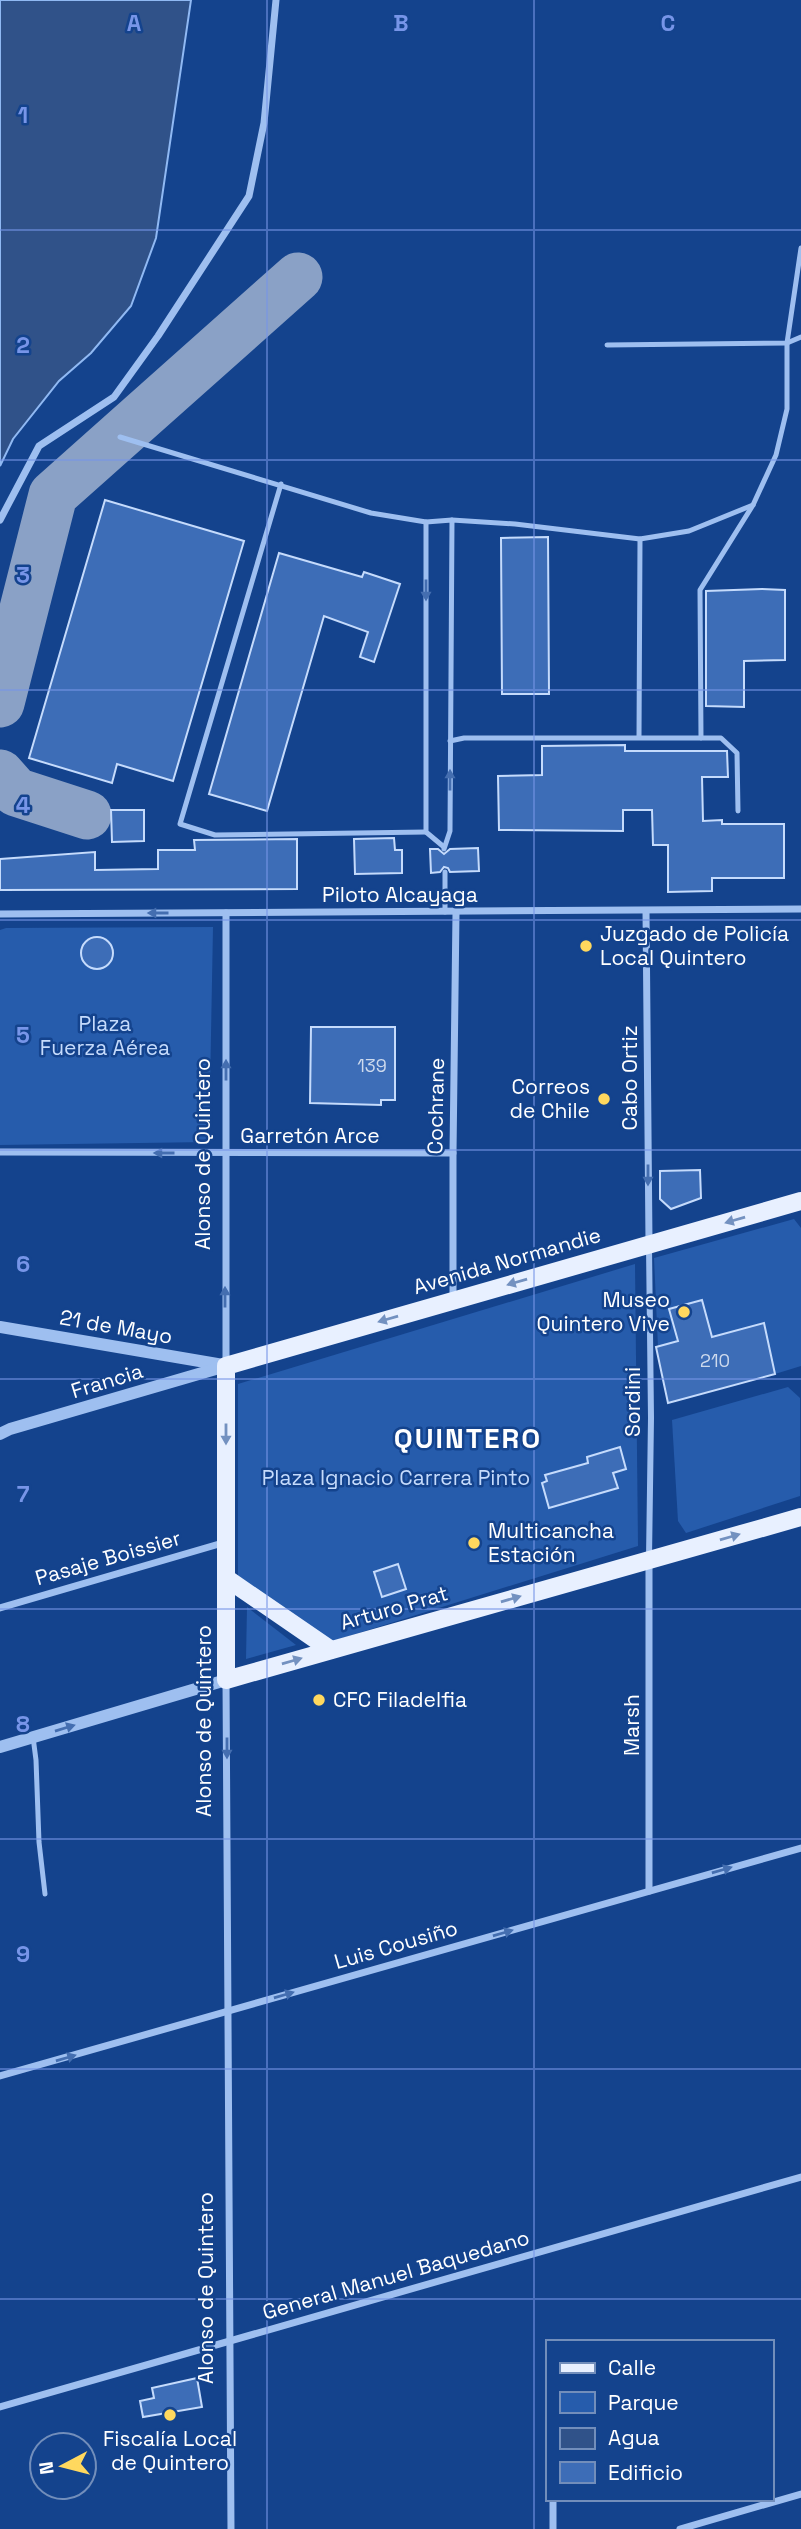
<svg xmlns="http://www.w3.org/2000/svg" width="801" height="2529" font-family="'Space Grotesk',sans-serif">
  <rect width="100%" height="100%" fill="#14438d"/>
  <g fill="#265cac">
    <polygon points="213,927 209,1142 0,1145 0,930 6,928"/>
    <polygon points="794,1219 801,1228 801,1366 775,1374 764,1323 712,1337 702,1300 669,1309 678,1341 658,1347 654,1258"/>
    <polygon points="635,1264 638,1546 333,1641 238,1579 238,1384"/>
    <polygon points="788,1387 800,1398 800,1496 686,1533 678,1521 672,1420"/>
    <polygon points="247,1607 296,1645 246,1659"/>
  </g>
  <polygon fill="#305289" stroke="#90b9f3" stroke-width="2" points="0,0 191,0 156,238 131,306 91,353 59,381 13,439 0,466"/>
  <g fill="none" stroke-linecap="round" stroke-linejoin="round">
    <g stroke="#8aa1c6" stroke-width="49">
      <polyline points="0,703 53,495 298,277"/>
      <polyline points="0,774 16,792 87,815"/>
    </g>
  </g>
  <g fill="#3d6db7" stroke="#c5dbfc" stroke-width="2">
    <polygon points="105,500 244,541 173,781 117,764 112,783 29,758"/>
    <polygon points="548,537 549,694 502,694 501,538"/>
    <polygon points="279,553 362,577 364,572 400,584 374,662 360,657 368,632 324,616 267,811 209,794"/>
    <polygon points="762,589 785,590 785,660 744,661 744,707 706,706 706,591"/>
    <polygon points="625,745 625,751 727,751 728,777 702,777 703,821 722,820 722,824 784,824 784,878 712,878 712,891 668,892 668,845 653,845 652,810 623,810 623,831 499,830 498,776 542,775 542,746"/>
    <polygon points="111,810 144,810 144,841 112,842"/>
    <polygon points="394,838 395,850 402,850 402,873 355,874 354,839"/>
    <polygon points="297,839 297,889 0,890 0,859 95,852 95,870 158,869 158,850 195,850 194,840"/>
    <polygon points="478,848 479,871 450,872 448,868 444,867 440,872 431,873 430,849 438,849 444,854 450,849"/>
    <circle cx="97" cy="953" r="16"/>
    <polygon points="311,1027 395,1027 395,1100 381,1100 381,1105 310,1103"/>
    <polygon points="700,1170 701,1198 671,1209 660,1199 660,1171"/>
    <polygon points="702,1300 712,1337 764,1323 775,1374 668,1403 656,1347 678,1341 669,1309"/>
    <polygon points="620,1447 626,1469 613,1473 618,1488 549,1508 542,1483 547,1481 545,1475 588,1463 587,1457"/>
    <polygon points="398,1564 406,1589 382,1597 374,1572"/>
    <polygon points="197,2378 202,2407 143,2417 140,2401 154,2398 152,2388"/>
  </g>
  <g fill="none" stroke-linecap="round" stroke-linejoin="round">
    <g stroke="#9ebff0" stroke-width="5">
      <polyline points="607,345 787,343 801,337"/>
      <polyline points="120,437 371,513 426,522 452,520 515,524 640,539 689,531 753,505"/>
      <polyline points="281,484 180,824 215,835 426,832"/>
      <polyline points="426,522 426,832 444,847"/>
      <polyline points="639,737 640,539"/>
      <polyline points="701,738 700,590 753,505 776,455 787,409 787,343 801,248"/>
      <polyline points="450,741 464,738 721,738 737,753 738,811"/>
      <polyline points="444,849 450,831 452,520"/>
      <polyline points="445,872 445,912"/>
      <polyline points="33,1737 36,1760 39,1842 45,1894"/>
    </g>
    <polyline stroke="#9ebff0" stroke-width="6" points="649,1558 651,1418 649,1246"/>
    <g stroke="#9ebff0" stroke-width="7">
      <polyline points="0,520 39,446 114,397 158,336 249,196 264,123 276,0"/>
      <polyline points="646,911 649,1242"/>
      <polyline points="226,913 226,1364"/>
      <polyline points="0,914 801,909"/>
      <polyline points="0,1152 453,1153"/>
      <polyline points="453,1300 453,1153 456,913"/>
      <polyline points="649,1560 649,1891"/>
      <polyline points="0,1608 226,1542"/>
      <polyline points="226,1680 231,2529"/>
      <polyline points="0,2076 801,1848"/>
      <polyline points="0,2407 801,2177"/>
      <polyline points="553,2499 553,2529"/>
      <polyline points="680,2529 801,2494"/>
    </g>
    <g stroke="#9ebff0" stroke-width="12">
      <polyline points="0,1327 223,1365"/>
      <polyline points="0,1434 10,1429 226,1366"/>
      <polyline points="0,1747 226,1680"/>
    </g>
    <g stroke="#e8f0ff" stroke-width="18">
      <polyline points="801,1201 226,1366 226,1680 801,1517"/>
      <polyline points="226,1578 331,1650"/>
    </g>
  </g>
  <defs><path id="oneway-solid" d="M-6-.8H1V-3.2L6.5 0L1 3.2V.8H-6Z" transform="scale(1.75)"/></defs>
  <g fill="#446eb0">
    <use href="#oneway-solid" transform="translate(426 590) rotate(90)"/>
    <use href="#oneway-solid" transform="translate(450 780) rotate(-90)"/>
    <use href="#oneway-solid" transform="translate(158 913) rotate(180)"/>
    <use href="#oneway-solid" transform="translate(226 1070) rotate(-90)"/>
    <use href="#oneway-solid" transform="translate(164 1153) rotate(-180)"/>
    <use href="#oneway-solid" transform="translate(648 1175) rotate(90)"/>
    <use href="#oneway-solid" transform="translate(225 1297) rotate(-90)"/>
    <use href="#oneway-solid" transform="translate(65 1728) rotate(-17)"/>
    <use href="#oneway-solid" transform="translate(227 1748) rotate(90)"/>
    <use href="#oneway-solid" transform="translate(722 1870) rotate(-16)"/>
    <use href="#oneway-solid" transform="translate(503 1933) rotate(-16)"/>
    <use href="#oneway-solid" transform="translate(284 1995) rotate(-16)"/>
    <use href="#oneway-solid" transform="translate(66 2058) rotate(-16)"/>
  </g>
  <g fill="#7391c0">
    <use href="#oneway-solid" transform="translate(735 1220) rotate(164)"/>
    <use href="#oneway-solid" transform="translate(517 1282) rotate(164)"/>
    <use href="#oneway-solid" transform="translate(388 1319) rotate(164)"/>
    <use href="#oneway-solid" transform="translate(226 1434) rotate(90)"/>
    <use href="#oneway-solid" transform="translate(730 1537) rotate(-16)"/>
    <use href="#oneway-solid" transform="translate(511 1599) rotate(-16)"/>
    <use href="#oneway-solid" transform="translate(292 1661) rotate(-16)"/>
  </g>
  <path fill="none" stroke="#7795e8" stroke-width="2" stroke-opacity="0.55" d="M267,0v2529M534,0v2529M0,230h801M0,460h801M0,690h801M0,920h801M0,1150h801M0,1379h801M0,1609h801M0,1839h801M0,2069h801M0,2299h801"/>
  <g fill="#ffd85e" stroke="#14438d" stroke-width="2.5">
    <circle cx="586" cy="946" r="7"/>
    <circle cx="604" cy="1099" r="7"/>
    <circle cx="684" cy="1312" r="7"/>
    <circle cx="474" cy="1543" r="7"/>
    <circle cx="319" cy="1700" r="7"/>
    <circle cx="170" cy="2415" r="7"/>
  </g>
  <g text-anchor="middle" stroke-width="5" stroke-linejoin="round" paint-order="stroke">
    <g font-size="18" fill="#cedaed">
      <text x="372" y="1072">139</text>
      <text x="715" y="1367">210</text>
    </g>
    <g font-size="21" fill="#fff" stroke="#14438d">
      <text x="400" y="902">Piloto Alcayaga</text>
      <text transform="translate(630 1078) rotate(-90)" y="7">Cabo Ortiz</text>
      <text transform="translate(436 1106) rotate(-89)" y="7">Cochrane</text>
      <text x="310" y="1143">Garretón Arce</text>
      <text transform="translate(203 1154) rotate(-90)" y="7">Alonso de Quintero</text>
      <text transform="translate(507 1261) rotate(-16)" y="7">Avenida Normandie</text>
      <text transform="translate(116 1327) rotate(10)" y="7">21 de Mayo</text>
      <text transform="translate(107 1381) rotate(-17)" y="7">Francia</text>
      <text transform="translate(633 1402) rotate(-90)" y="7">Sordini</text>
      <text transform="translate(108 1558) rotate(-16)" y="7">Pasaje Boissier</text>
      <text transform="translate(394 1608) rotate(-16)" y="7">Arturo Prat</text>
      <text transform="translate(204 1721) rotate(-90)" y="7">Alonso de Quintero</text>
      <text transform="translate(632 1725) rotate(-90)" y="7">Marsh</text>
      <text transform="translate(396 1945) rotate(-16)" y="7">Luis Cousiño</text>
      <text transform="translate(396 2275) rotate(-16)" y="7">General Manuel Baquedano</text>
      <text transform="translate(206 2288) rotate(-90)" y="7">Alonso de Quintero</text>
    </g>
    <g font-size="21" fill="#fff" stroke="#14438d" text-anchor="start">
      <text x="600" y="941">Juzgado de Policía<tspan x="600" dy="24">Local Quintero</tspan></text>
      <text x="590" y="1094" text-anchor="end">Correos<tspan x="590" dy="24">de Chile</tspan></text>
      <text x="670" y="1307" text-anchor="end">Museo<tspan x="670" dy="24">Quintero Vive</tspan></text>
      <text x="488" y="1538">Multicancha<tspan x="488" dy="24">Estación</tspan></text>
      <text x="333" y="1707">CFC Filadelfia</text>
      <text x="170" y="2446" text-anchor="middle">Fiscalía Local<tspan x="170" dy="24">de Quintero</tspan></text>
    </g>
    <g font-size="21" fill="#c5dbfc" stroke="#14438d">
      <text x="105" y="1031">Plaza<tspan x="105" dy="24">Fuerza Aérea</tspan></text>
      <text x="396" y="1485">Plaza Ignacio Carrera Pinto</text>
    </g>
    <g font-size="28" font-weight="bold" letter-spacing="2" fill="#fff" stroke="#14438d">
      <text x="468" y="1448">QUINTERO</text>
    </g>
  </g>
  <g font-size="23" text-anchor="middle" font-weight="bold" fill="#7795e8" stroke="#14438d" stroke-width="5" stroke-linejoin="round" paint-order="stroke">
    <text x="134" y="31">A</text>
    <text x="401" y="31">B</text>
    <text x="668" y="31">C</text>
    <text x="23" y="123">1</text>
    <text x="23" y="353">2</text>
    <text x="23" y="583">3</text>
    <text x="23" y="813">4</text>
    <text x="23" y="1043">5</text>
    <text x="23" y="1272">6</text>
    <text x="23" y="1502">7</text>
    <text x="23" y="1732">8</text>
    <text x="23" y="1962">9</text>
  </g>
  <rect x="546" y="2340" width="228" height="161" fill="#14438d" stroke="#728ebb" stroke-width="2"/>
  <rect x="560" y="2363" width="35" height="10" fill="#e8f0ff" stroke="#728ebb" stroke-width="2"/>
  <text x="608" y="2375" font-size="21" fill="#ffffff">Calle</text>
  <rect x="560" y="2392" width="35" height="21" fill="#265cac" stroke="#728ebb" stroke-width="2"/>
  <text x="608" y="2410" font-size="21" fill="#ffffff">Parque</text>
  <rect x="560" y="2428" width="35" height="21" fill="#305289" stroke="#728ebb" stroke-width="2"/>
  <text x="608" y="2445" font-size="21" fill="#ffffff">Agua</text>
  <rect x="560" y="2462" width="35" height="21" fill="#3d6db7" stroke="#728ebb" stroke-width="2"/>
  <text x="608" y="2480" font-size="21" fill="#ffffff">Edificio</text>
  <g transform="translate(63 2466) rotate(263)"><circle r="33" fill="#14438d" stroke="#728ebb" stroke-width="2"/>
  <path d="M0-5L12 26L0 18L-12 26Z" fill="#ffd85e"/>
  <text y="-10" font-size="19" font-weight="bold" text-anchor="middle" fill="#ffffff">N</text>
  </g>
</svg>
